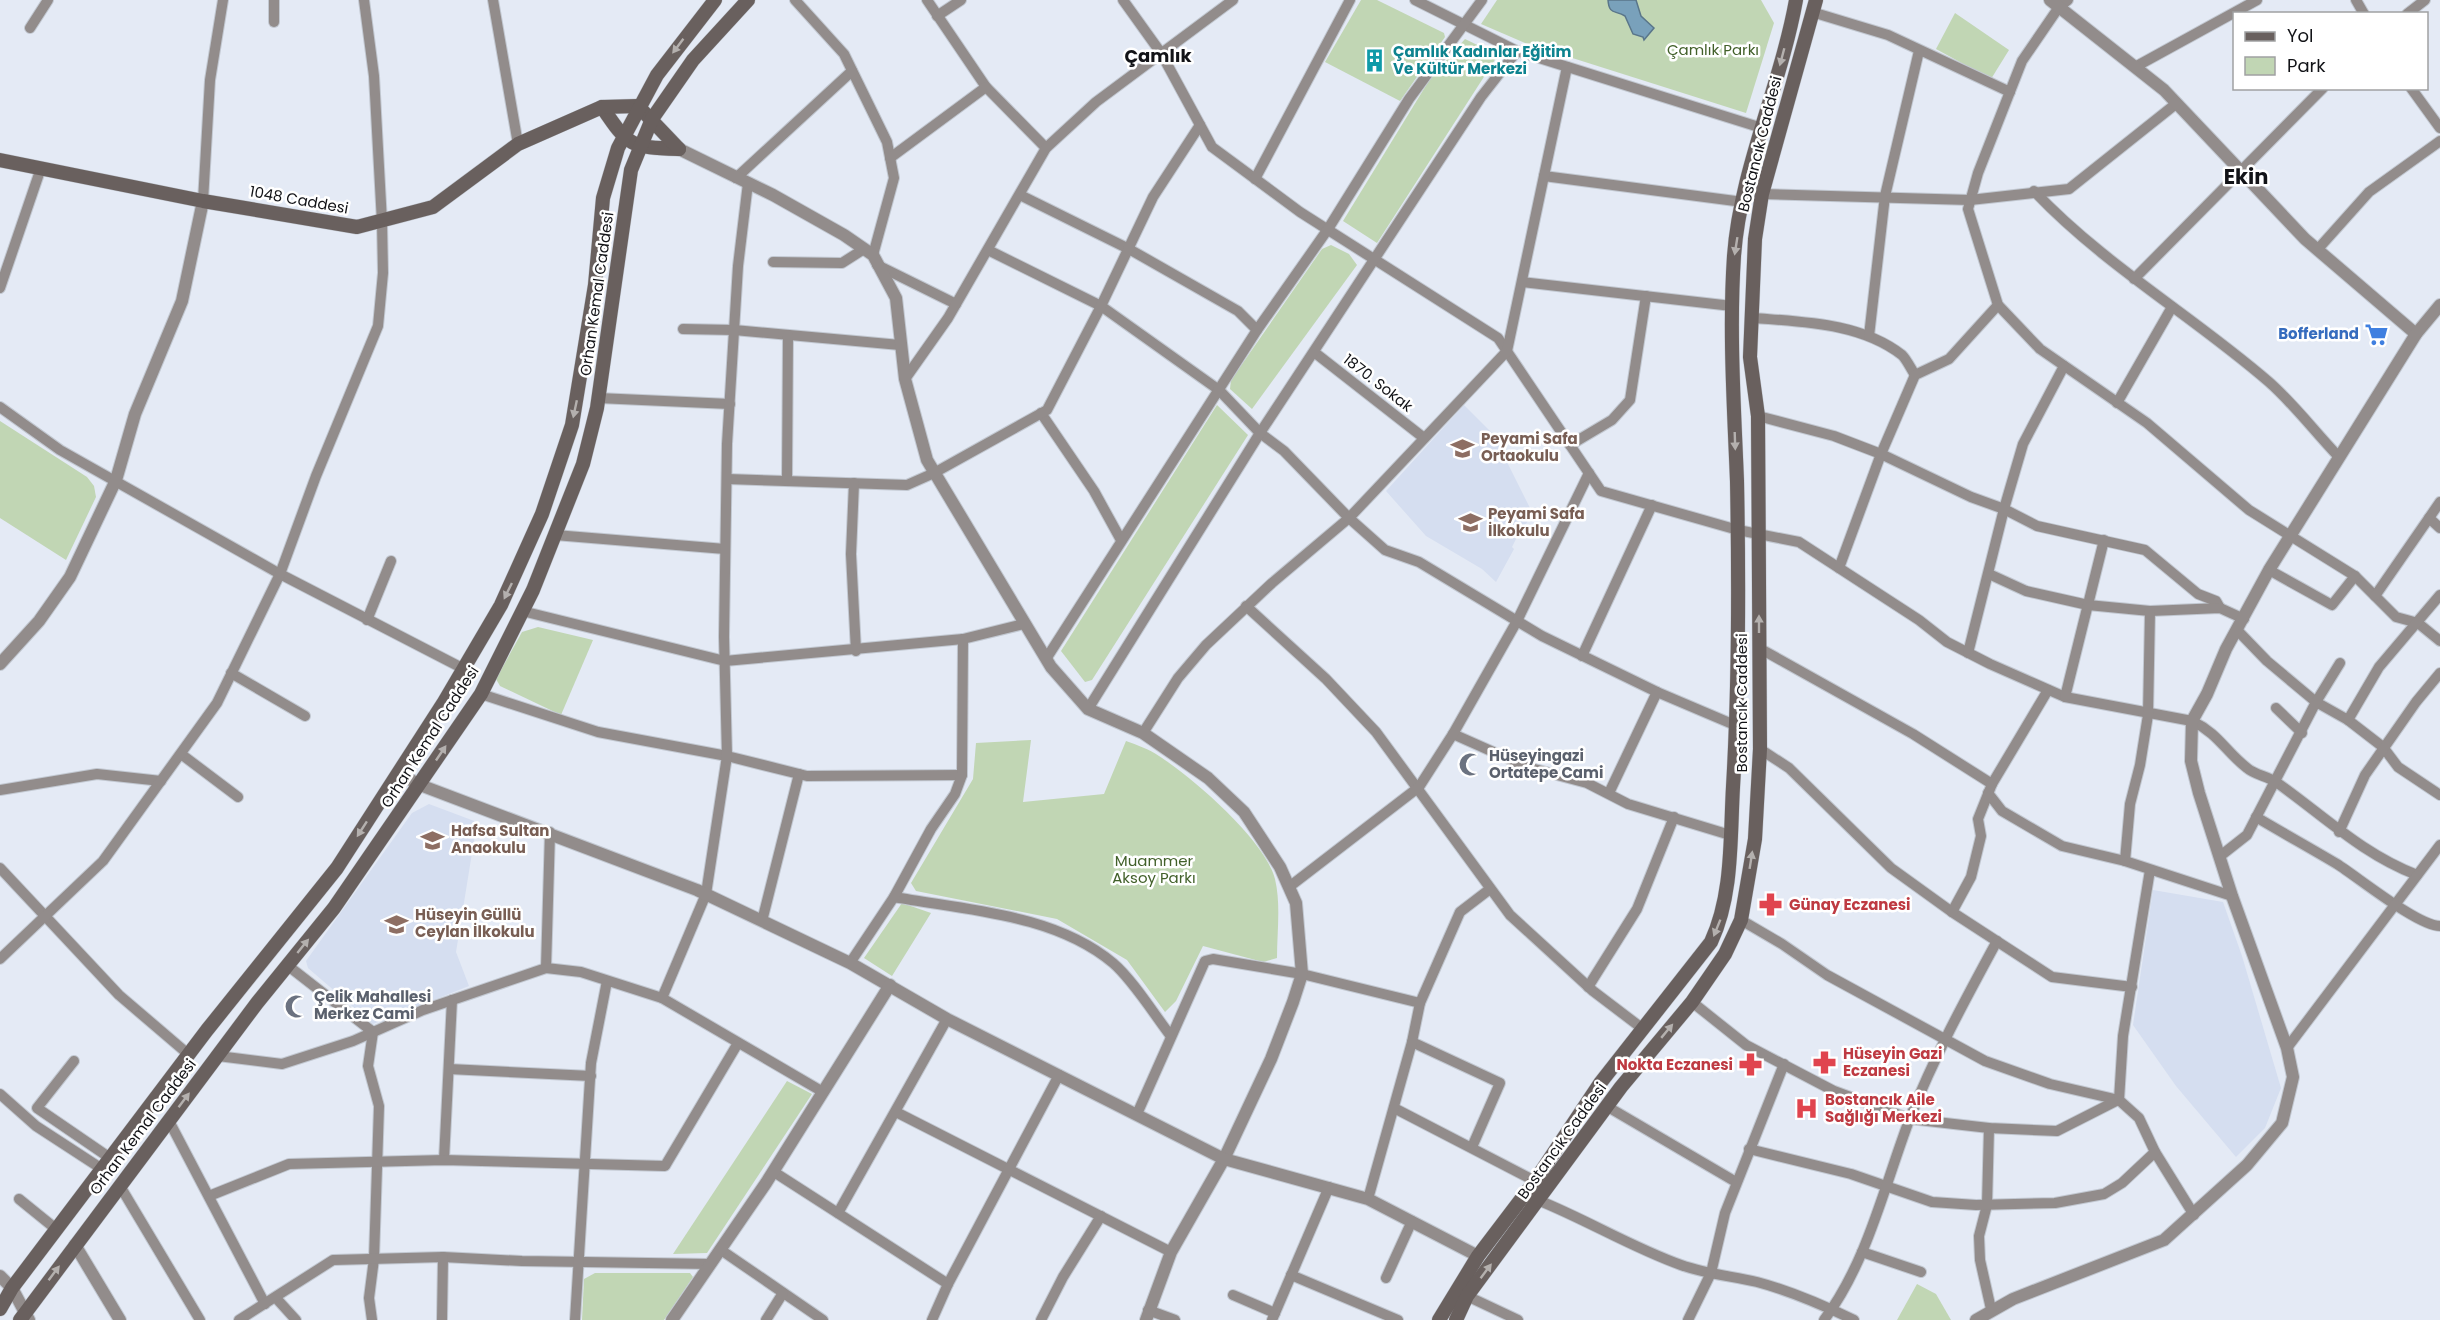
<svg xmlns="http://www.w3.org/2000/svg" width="2440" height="1320" font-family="Poppins,sans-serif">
  <rect width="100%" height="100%" fill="#e4eaf5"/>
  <g fill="#d5def0">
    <polygon points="1464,405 1493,434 1533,514 1519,533 1512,547 1514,549 1496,582 1482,569 1426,536 1386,491"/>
    <polygon points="429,804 477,822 456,952 469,986 373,1024 308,968 306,961 412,813"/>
    <polygon points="2153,890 2223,902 2242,956 2281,1088 2265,1128 2236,1157 2176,1086 2133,1025"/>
  </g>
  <g fill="#c1d6b4">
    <polygon points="1361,0 1377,0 1444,33 1445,37 1400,101 1325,62"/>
    <polygon points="1497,0 1761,0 1774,23 1746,113 1525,43 1481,24"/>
    <polygon points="1955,13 2009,50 1991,79 1936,49"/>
    <polygon points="1465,39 1498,55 1377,243 1343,221 1430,79"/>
    <polygon points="1331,245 1349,254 1357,265 1252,409 1230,389 1231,380 1322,249"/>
    <polygon points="1217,405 1248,435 1092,680 1085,682 1061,651"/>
    <polygon points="0,421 87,477 94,486 96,497 66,560 0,518"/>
    <polygon points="538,627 593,640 561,715 500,686 496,679 522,632"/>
    <path d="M1031,740l-8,62 81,-8 22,-53c11,4 23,8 33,15 34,22 106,84 116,123 6,25 2,53 2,79l-14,4 -60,-16 -27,55 -11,11 -38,-52 -70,-41 -141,-28 -5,-8 62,-104 3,-36z"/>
    <polygon points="902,903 931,913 892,976 864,958"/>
    <polygon points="787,1081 812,1094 707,1253 673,1254"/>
    <polygon points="595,1273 690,1273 693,1277 664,1320 582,1320 584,1279"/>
    <polygon points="1917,1284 1936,1294 1951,1320 1897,1320"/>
  </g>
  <path fill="#79a1bb" stroke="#5a768a" stroke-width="1.5" d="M1608,0h28l5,16 13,12 -10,12 -1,-3 -10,-3 -8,-18c-10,-6 -16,-1 -17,-16z"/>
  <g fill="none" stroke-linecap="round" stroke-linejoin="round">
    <defs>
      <g id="minor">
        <polyline points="274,0 274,22"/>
        <polyline points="493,0 518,144"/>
        <polyline points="795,0 844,54 887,142 894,178 873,255"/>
        <polyline points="927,0 986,87 1046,148"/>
        <path d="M1123,0l38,53 51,94 88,65 198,126 103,153 137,39 61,12 120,78 28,22 43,22 75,33 127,24c27,13 33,30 55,47 8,7 20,8 29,14 47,33 86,72 141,93"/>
        <polyline points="1415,0 1517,51 1762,128"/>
        <polyline points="2068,0 2059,7 2022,61 1978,173 1968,209 1998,305 2040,349 2147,423 2249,510 2355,576 2396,617 2418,623 2440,641"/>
        <polyline points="2356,0 2364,14"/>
        <polyline points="1812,12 1888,35 2010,92"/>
        <polyline points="2407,14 2425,0"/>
        <polyline points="937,16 961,0"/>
        <polyline points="30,28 48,0"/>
        <polyline points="2135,67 2257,0"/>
        <polyline points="2411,88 2440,128"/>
        <polyline points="890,158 986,87"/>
        <polyline points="1544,176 1743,202"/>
        <polyline points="736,178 852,71"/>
        <polyline points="1255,179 1350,0"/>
        <path d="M2034,191c70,74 159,125 235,191 25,22 46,50 69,74"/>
        <polyline points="1762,194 1970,200 2069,189 2177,103"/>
        <polyline points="1020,195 1129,249 1238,311 1257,330"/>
        <polyline points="203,201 210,80 223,0"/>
        <polyline points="2318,249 2369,192 2440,141"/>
        <polyline points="988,250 1101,306 1219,390 1260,433 1284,451 1349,518 1385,550 1419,562 1542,636 1657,692 1737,726"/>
        <polyline points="773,262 842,263 864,249"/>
        <polyline points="877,265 956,304"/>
        <polyline points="2134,279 2323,88"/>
        <polyline points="1522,282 1732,306"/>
        <polyline points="0,288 41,168"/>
        <path d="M1754,318c50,4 107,5 148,37 5,5 9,14 13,20"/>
        <polyline points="683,329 734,330 900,345"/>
        <polyline points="1869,336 1885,196 1919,51"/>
        <polyline points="1314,352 1424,438"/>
        <polyline points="905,379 948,318 1046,148 1096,102 1233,0"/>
        <polyline points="598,398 730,404"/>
        <polyline points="2117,403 2172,307"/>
        <polyline points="0,407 60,450 280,574 464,669"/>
        <polyline points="1041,413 1094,491 1121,540"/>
        <polyline points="1758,416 1834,436 1881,454 1971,497 2004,509 2037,526 2145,550 2198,594 2216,601 2220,608"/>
        <polyline points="1570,445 1612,420 1630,400 1646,296"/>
        <polyline points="727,479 907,485 934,473 1047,410 1101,306 1153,197 1200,125"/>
        <polyline points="787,481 788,335"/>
        <polyline points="854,483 851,554 856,651"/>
        <polyline points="2429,518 2440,502"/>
        <polyline points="555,535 725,549"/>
        <polyline points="1839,568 1881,454 1915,375 1949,359 1998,305"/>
        <polyline points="2269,570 2332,605 2355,576"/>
        <polyline points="1989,574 2026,591 2088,605 2150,611 2220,608 2244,619"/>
        <polyline points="2375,596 2429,518 2440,528"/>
        <polyline points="1246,606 1326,679 1376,732 1510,915 1593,991 1643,1029"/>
        <polyline points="522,611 725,661 963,639 1024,624"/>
        <polyline points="367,620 391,561"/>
        <polyline points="2237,630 2267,661 2316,702 2348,720 2383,747 2398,767 2440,795"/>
        <polyline points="1759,648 1913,734 1992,784"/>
        <polyline points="1968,653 2004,509 2023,444 2064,366"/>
        <polyline points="1582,656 1652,505"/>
        <polyline points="1046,659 1257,330 1328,229 1409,99 1482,0"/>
        <polyline points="231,673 305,716"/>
        <polyline points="481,694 598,732 727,756 807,776 962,775"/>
        <polyline points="2065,697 2104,540"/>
        <polyline points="2276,708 2302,733"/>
        <polyline points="1088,709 1260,433 1481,97 1517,51"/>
        <polyline points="2348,720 2379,667 2440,595"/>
        <polyline points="1143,733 1178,678 1206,645 1272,583 1349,518 1507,351 1567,67"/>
        <polyline points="1453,734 1527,767 1587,783 1628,804 1730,835"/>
        <polyline points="1760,749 1789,768 1891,868 1952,912 2052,977 2132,987"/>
        <polyline points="181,754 238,797"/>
        <polyline points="0,790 97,774 161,781"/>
        <polyline points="1609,793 1657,692"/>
        <polyline points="1988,793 2002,811 2062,846 2125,861 2232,896"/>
        <path d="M2256,817c27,16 54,31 81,47 22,14 81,62 103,62"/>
        <polyline points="2339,832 2365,775 2416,702 2440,673"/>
        <polyline points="2219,857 2247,835 2316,702 2340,663"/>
        <polyline points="2125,861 2130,804 2140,765 2148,715 2150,611"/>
        <polyline points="0,868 119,995 188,1054"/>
        <polyline points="1289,887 1419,787 1453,734 1517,621 1589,473"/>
        <path d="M894,897c72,13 161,17 219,66 19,16 41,51 57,72"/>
        <polyline points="1952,912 1971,877 1981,836 1978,819 1992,784 2048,690"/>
        <polyline points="1741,920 1782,944 1827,975 1985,1061 2050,1084 2119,1100 2139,1118 2155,1152 2194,1215"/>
        <polyline points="762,921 799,774"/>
        <polyline points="0,959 103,861 217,703 280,574 316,476 378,326 383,273 382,222 374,76 364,0"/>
        <polyline points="850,963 894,897 931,829 955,794 962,775 963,639"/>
        <polyline points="287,965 373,1032 368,1066 379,1106 374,1259 369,1298 372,1320"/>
        <polyline points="546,968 550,832"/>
        <polyline points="1588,987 1637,909 1674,817"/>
        <polyline points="662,998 706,894 727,756 724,637 727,444 738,266 748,183"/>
        <polyline points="1692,1002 1746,1045 1834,1091 1910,1119 1989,1128 2057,1131 2118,1100"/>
        <polyline points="1420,1003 1460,912 1490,889"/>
        <polyline points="1412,1042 1500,1083 1472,1147"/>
        <polyline points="2287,1048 2440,845"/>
        <polyline points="218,1056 282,1064 353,1041 423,1010 546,968 581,972 662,998 823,1092"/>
        <polyline points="74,1061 37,1108 110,1158"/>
        <polyline points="449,1069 591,1076"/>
        <polyline points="0,1094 36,1126 102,1169"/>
        <polyline points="2119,1100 2123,1036 2150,870"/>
        <polyline points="1608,1107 1736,1182"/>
        <polyline points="1394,1108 1535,1181"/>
        <polyline points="896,1112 1171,1252"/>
        <polyline points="1137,1114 1205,961 1213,959 1302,974 1420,1003 1412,1042 1368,1199"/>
        <polyline points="169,1121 265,1304"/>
        <polyline points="1989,1128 1987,1205 1979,1236 1980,1260 1991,1309"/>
        <polyline points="1749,1149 1851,1174 1932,1202 1976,1205 2055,1203 2104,1194 2122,1183 2155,1152"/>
        <polyline points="444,1160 452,1000"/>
        <polyline points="774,1172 948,1284"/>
        <polyline points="120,1186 200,1320"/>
        <polyline points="209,1196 289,1164 444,1160 665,1166 738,1043"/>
        <polyline points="19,1199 56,1229"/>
        <path d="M1540,1201c47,19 93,47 141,64 25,9 50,11 76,17 34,9 66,23 97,38"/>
        <polyline points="838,1213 947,1019"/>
        <polyline points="721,1250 823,1320"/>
        <polyline points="1862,1252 1921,1272"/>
        <polyline points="1291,1275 1398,1320"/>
        <polyline points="1386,1278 1412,1221"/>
        <polyline points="1233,1295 1275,1313"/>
        <polyline points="1467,1296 1518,1320"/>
        <polyline points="276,1298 296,1320"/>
        <polyline points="1148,1310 1175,1320"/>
        <polyline points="239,1320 333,1260 443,1257 522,1261 711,1264"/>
        <polyline points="442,1320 443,1257"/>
        <polyline points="575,1320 591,1063 607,981"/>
        <polyline points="766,1320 783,1293"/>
        <polyline points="932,1320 948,1284 1059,1075"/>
        <polyline points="1041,1320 1063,1277 1101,1216"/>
        <polyline points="1272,1320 1329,1187"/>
        <polyline points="1688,1320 1711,1273 1725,1213 1784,1064"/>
        <path d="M1824,1320c44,-59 60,-134 86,-202 24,-61 55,-118 87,-177"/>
      </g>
      <g id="tertiary">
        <polyline points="2050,0 2164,90 2305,239 2416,334"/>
        <polyline points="679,149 773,195 844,235 873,255 896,298 905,379 927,460 1051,667 1088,709 1143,733 1208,778 1244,812 1280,867 1296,903 1302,974 1293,1002 1271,1059 1224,1159 1171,1252 1146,1320"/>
        <polyline points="0,664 39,621 70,577 116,480 135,414 182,301 203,201"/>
        <polyline points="398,773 420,785 697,890 850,963 947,1019 1224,1159 1368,1199 1478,1256"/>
        <polyline points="75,1245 120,1320"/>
        <polyline points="0,1276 12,1288 29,1320"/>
        <polyline points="672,1320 766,1183 890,985"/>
        <polyline points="1976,1320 2013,1299 2164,1240 2247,1165 2282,1123 2293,1077 2287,1048 2232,896 2199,793 2191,761 2192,721 2207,694 2226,649 2269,570 2416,334 2440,305"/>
      </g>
      <g id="secondary">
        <path d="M602,107c27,40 28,40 77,42"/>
        <polyline points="0,160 203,201 357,227 433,207 518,144 602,107 638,106 679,149"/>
        <polyline points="0,1309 12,1288 207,1030 337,868 444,702 501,605 542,514 572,425 595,285 603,198 618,148 657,75 715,0"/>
        <polyline points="20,1320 257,1003 334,908 481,694 533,590 583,464 597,408 631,170 652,119 693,60 748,0"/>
        <path d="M1439,1320l39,-64 57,-75 66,-99 110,-140c22,-47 19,-103 22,-155 6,-102 6,-204 4,-306 -3,-75 -8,-151 -3,-225 6,-85 47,-172 62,-256"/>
        <polyline points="1456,1320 1467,1296 1621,1087 1692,1002 1725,954 1741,920 1755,839 1760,749 1758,416 1750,357 1755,239 1762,194 1816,0"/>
      </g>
    </defs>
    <use href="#minor" stroke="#c2c8d1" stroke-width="12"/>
    <use href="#tertiary" stroke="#c2c8d1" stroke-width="14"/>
    <use href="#secondary" stroke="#c2c8d1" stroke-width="15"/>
    <use href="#minor" stroke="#928c8b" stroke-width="10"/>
    <use href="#tertiary" stroke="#928c8b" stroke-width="12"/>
    <use href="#secondary" stroke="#69605e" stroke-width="14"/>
  </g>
  <defs><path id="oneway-solid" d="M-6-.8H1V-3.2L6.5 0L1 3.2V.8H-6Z" transform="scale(1.5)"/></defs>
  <g fill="#b4b0ae">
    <use href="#oneway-solid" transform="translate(678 46) rotate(127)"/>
    <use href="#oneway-solid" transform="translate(1782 57) rotate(105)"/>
    <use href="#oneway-solid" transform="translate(1736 246) rotate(99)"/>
    <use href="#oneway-solid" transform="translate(575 409) rotate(102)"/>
    <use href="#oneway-solid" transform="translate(1735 441) rotate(88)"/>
    <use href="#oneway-solid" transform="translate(508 591) rotate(116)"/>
    <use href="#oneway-solid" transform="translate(1759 624) rotate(-90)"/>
    <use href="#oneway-solid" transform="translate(441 753) rotate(-56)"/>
    <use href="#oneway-solid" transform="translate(362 829) rotate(123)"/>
    <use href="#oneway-solid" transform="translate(1751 860) rotate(-81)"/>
    <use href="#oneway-solid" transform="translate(1717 928) rotate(112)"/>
    <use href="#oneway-solid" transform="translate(303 946) rotate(-51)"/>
    <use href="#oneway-solid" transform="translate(1667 1031) rotate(-50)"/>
    <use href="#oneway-solid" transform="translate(184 1100) rotate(-53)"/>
    <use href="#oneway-solid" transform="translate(1486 1271) rotate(-53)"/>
    <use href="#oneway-solid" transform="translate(54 1273) rotate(-53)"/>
  </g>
  <defs>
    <symbol id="building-bare" viewBox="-9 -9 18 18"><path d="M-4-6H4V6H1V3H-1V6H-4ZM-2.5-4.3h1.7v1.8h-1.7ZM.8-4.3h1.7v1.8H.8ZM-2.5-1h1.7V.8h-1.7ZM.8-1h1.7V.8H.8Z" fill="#0f9aa8" stroke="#fff" stroke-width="2.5" paint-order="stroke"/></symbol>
    <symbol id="supermarket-bare" viewBox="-9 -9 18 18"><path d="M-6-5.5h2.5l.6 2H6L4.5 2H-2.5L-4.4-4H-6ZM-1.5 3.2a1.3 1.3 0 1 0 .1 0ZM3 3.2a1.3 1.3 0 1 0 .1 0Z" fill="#3f7fe0" stroke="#fff" stroke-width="2.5" paint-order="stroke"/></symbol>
    <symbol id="school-bare" viewBox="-9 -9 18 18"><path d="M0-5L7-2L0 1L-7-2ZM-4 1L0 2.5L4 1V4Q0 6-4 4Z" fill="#8d6e63" stroke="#fff" stroke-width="2.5" paint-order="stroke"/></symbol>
    <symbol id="mosque-bare" viewBox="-9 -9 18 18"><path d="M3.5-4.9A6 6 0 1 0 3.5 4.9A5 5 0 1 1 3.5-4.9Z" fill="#6b7280" stroke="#fff" stroke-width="2.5" paint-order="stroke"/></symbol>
    <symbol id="pharmacy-bare" viewBox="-9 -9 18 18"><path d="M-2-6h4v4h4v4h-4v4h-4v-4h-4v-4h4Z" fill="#e0444e" stroke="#fff" stroke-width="2.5" paint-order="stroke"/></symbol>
    <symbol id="hospital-bare" viewBox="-9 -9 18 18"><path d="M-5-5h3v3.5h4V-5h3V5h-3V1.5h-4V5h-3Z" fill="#e0444e" stroke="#fff" stroke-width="2.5" paint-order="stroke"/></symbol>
  </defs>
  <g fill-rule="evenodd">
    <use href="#building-bare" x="1358" y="44" width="33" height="33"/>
    <use href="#supermarket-bare" x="2360" y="318" width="33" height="33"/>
    <use href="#school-bare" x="1446" y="432" width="33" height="33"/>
    <use href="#school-bare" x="1454" y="506" width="33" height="33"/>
    <use href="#mosque-bare" x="1454" y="748" width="33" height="33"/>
    <use href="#school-bare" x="416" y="824" width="33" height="33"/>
    <use href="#pharmacy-bare" x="1754" y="888" width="33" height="33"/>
    <use href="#school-bare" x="380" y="908" width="33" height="33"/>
    <use href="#mosque-bare" x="280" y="990" width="33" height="33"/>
    <use href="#pharmacy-bare" x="1808" y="1046" width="33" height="33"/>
    <use href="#pharmacy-bare" x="1734" y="1048" width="33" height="33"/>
    <use href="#hospital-bare" x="1790" y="1092" width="33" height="33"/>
  </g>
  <g text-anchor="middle" stroke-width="5" stroke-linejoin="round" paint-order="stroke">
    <g font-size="15" fill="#42602a" stroke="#fff">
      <text x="1713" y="55">Çamlık Parkı</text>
      <text x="1154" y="866">Muammer<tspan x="1154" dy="17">Aksoy Parkı</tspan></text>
    </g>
    <g font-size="15" font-weight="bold" fill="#0d838f" stroke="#fff" text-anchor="start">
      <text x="1393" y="57">Çamlık Kadınlar Eğitim<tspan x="1393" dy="17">Ve Kültür Merkezi</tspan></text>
    </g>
    <g font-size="15" fill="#121317" stroke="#fff">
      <text transform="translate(1760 144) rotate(-76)" y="5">Bostancık Caddesi</text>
      <text transform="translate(299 200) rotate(10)" y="5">1048 Caddesi</text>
      <text transform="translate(597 294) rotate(-82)" y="5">Orhan Kemal Caddesi</text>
      <text transform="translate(1378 383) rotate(38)" y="5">1870. Sokak</text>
      <text transform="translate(1742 703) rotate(-90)" y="5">Bostancık Caddesi</text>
      <text transform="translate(430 737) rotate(-57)" y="5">Orhan Kemal Caddesi</text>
      <text transform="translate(143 1127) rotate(-53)" y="5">Orhan Kemal Caddesi</text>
      <text transform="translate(1562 1141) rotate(-54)" y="5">Bostancık Caddesi</text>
    </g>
    <g font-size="15" font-weight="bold" fill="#366cbe" stroke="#fff" text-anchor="end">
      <text x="2359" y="339">Bofferland</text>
    </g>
    <g font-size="15" font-weight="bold" fill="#785e54" stroke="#fff" text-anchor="start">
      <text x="1481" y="444">Peyami Safa<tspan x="1481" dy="17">Ortaokulu</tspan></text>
      <text x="1488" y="519">Peyami Safa<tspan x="1488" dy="17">İlkokulu</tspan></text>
      <text x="451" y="836">Hafsa Sultan<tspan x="451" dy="17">Anaokulu</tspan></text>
      <text x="415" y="920">Hüseyin Güllü<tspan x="415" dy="17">Ceylan İlkokulu</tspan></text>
    </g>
    <g font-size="15" font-weight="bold" fill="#5b616d" stroke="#fff" text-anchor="start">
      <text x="1489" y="761">Hüseyingazi<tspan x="1489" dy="17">Ortatepe Cami</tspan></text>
      <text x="314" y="1002">Çelik Mahallesi<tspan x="314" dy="17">Merkez Cami</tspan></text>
    </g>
    <g font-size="15" font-weight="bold" fill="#be3a42" stroke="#fff" text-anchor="start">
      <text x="1789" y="910">Günay Eczanesi</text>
      <text x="1843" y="1059">Hüseyin Gazi<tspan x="1843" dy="17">Eczanesi</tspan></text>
      <text x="1733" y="1070" text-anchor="end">Nokta Eczanesi</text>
      <text x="1825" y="1105">Bostancık Aile<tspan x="1825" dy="17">Sağlığı Merkezi</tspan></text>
    </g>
    <g font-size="18" font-weight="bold" fill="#121317" stroke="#fff">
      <text x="1158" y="62">Çamlık</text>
    </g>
    <g font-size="21" font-weight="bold" fill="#121317" stroke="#fff">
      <text x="2246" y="184">Ekin</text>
    </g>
  </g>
  <rect x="2233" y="12" width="195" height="78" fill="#ffffff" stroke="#a0a1a2" stroke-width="1.5"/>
  <rect x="2245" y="32" width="30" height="9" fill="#69605e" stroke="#a0a1a2" stroke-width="1.5"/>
  <text x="2287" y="42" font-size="18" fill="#121317">Yol</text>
  <rect x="2245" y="57" width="30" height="18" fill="#c1d6b4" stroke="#a0a1a2" stroke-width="1.5"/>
  <text x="2287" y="72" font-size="18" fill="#121317">Park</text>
</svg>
